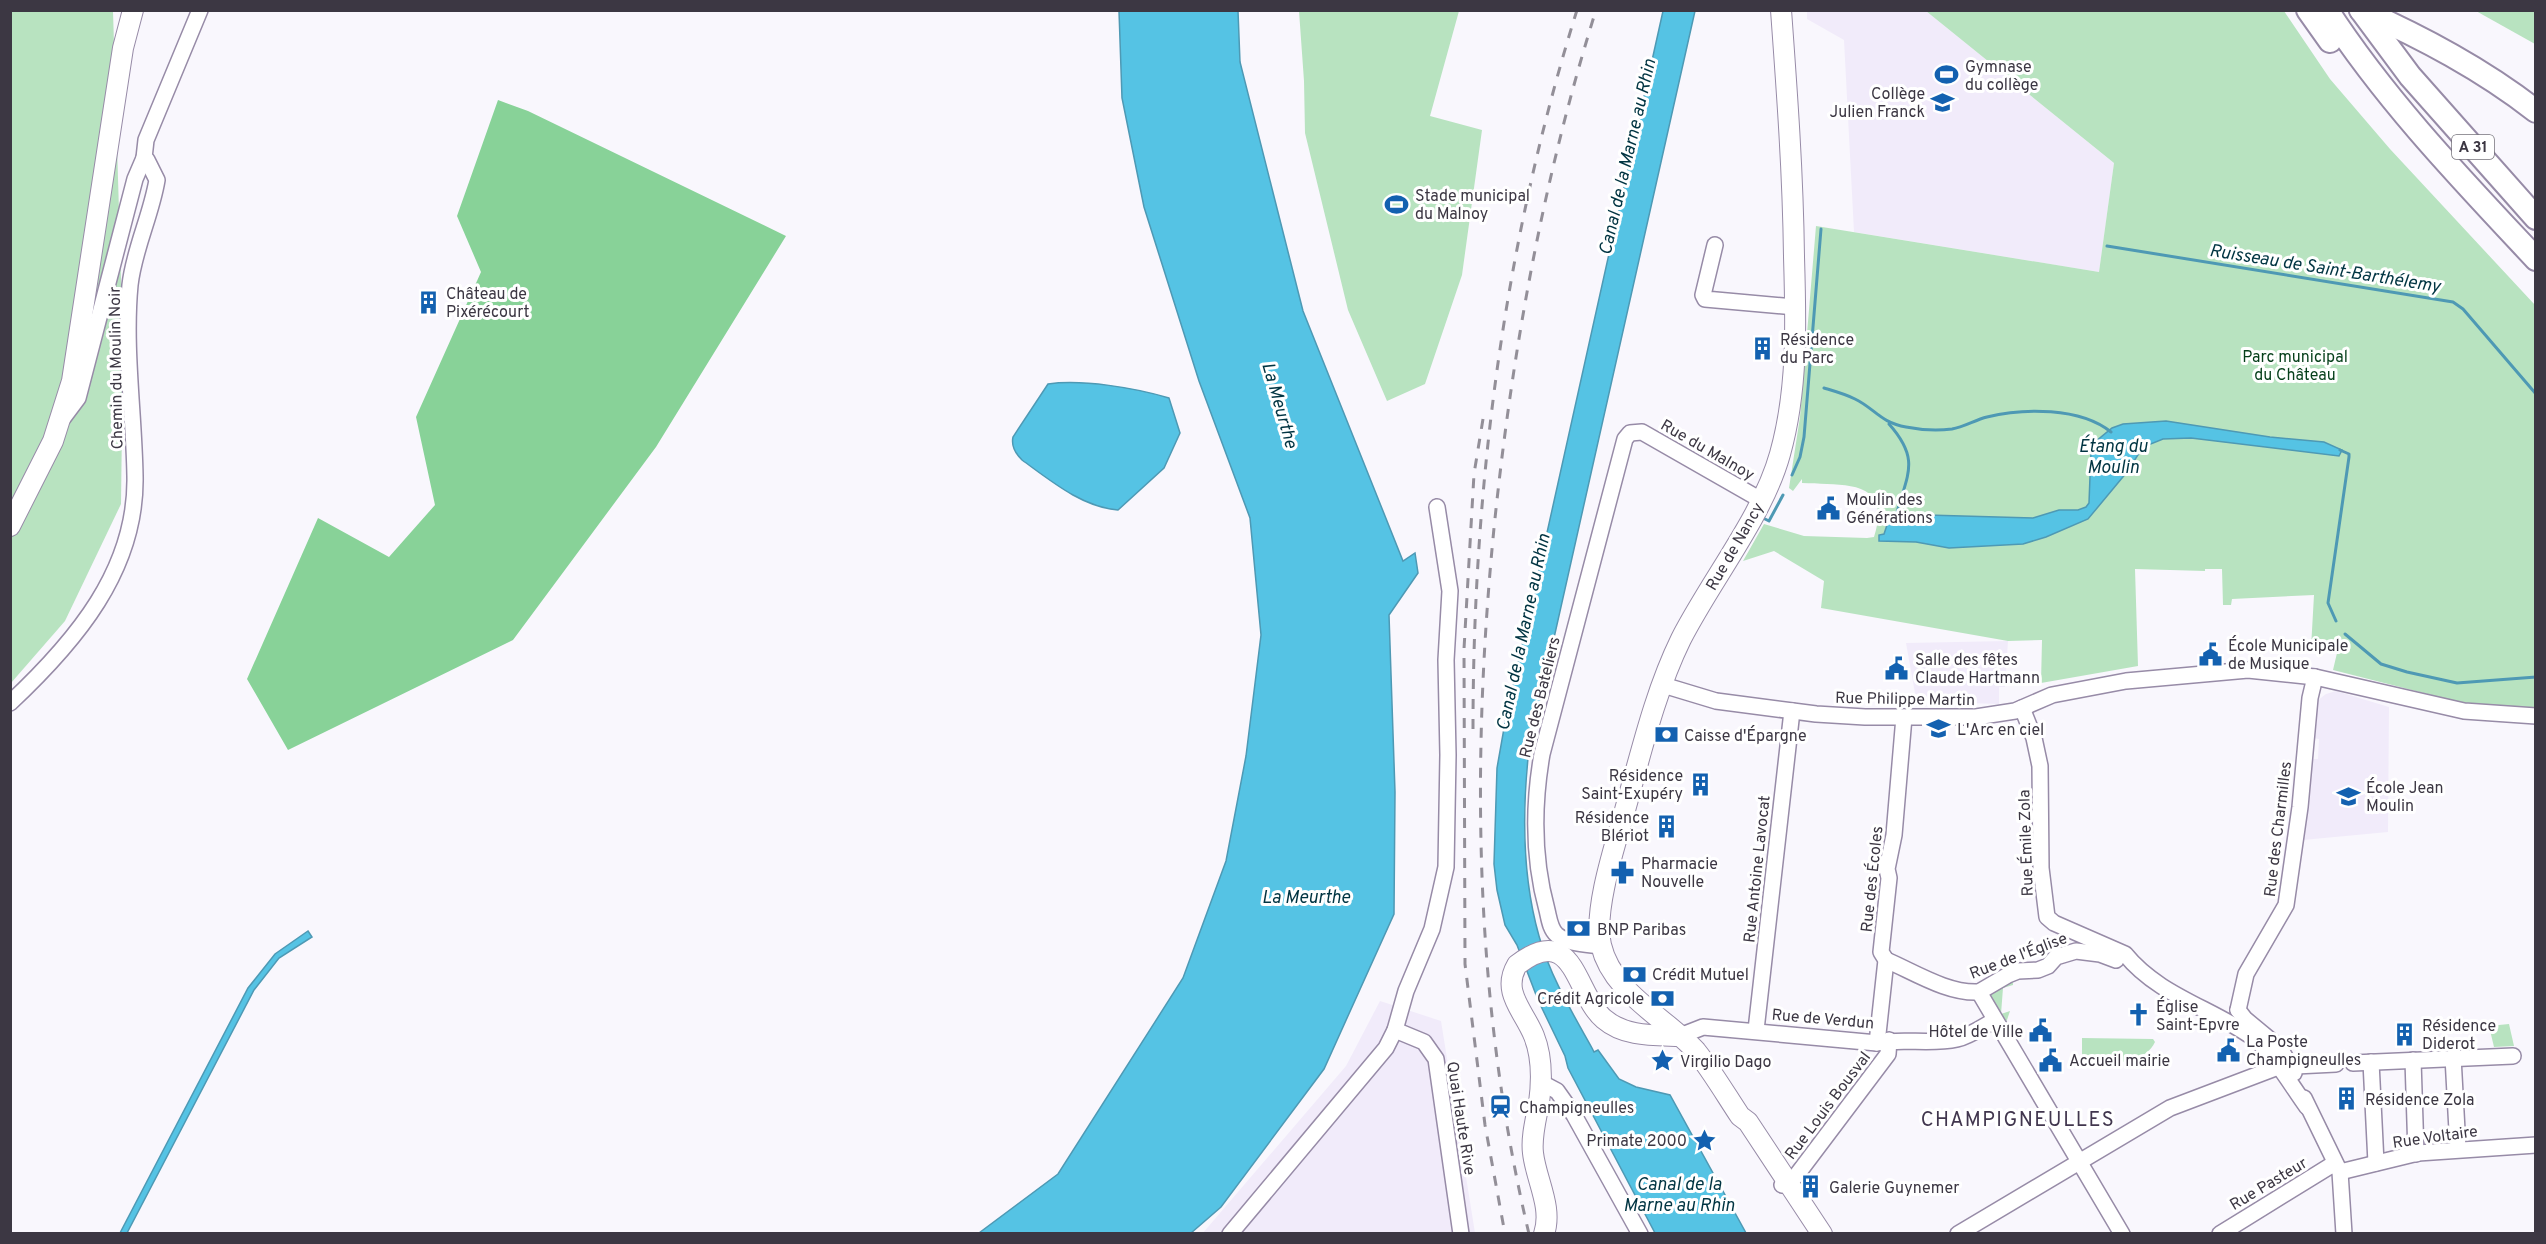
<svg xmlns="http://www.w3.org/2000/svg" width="2546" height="1244" font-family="Overpass,sans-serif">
  <rect width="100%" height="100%" fill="#f9f7fd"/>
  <g fill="#f1ebfa">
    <polygon points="1820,10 1926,11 2114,163 2099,272 1854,232 1844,40 1807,19 1807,12"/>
    <polygon points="2008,641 2005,687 1999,687 1999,704 1905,701 1905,699 1915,693 1906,643"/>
    <polygon points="2336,691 2389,707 2388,832 2303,840 2312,759 2318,759 2319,739 2313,738 2317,701 2326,694"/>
    <polygon points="1380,1001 1441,1021 1475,1233 1202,1234 1346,1066"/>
  </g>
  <g fill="#b8e3c0">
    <polygon points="11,10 113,11 123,345 121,504 65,621 11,683"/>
    <polygon points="1299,11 1459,11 1430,116 1482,130 1462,275 1425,384 1387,401 1348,310 1305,133 1304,81"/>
    <path d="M1926,11h358l46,68 60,70 145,156v404l-68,-5 -134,-34 4,-17 -26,-5 3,-53 -82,4 -1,6h-8l-1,-36h-17v2l-70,-2 3,97 -97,17 1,-43 -34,1 -187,-33 3,-27 -50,-30 -31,10 21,-37 40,12 63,2 7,-1c19,-60 -32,-51 -72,-54v-4l-9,12 -4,-3 11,-71 16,-191 283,46 15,-109z"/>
    <polygon points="2476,11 2535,11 2535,44"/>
    <polygon points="2013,979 2013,985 2003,988 2001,1014 2010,1011 2006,1023 2002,1022 1991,1003 1989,992"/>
    <polygon points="2509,1024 2514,1046 2494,1047 2489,1026"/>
    <path d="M2082,1038l71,1 2,3c-11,24 -51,22 -73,21z"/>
  </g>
  <polygon fill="#88d298" points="498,100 528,111 786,236 656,447 513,640 288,750 247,679 318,518 389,557 435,505 416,417 481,272 457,216"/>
  <g fill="#55c3e4" stroke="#4e99b4" stroke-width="1.5">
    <polygon points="1119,11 1238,11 1240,62 1303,311 1403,561 1415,553 1418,573 1389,615 1395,792 1394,914 1324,1069 1221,1207 1191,1233 979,1233 1058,1174 1183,978 1226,861 1246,756 1261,635 1250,518 1199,381 1144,207 1122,98"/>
    <path d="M1663,11h32l-166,738c-7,62 -7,127 10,187 11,40 33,76 53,112l2,4 4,-2 21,29 17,8 34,8 76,138h-91l-87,-165 -3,-12 -27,-56 -21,-55 -12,-20 -8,-35 -3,-26 3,-96 9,-51z"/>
    <path d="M1048,384c34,-5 88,4 121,14l11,35 -16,35 -46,42c-36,-3 -67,-29 -96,-50 -6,-6 -11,-14 -9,-23z"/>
    <polygon points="2166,421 2270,437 2324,442 2342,450 2339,456 2191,438 2163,439 2143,447 2127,472 2088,519 2046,537 2023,544 1949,548 1916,542 1879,541 1879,535 1884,534 1890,516 1927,515 2033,518 2059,510 2078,510 2086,507 2089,503 2091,451 2095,442 2112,428 2123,424"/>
    <polygon points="308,931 312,937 279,958 254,990 127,1233 120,1233 248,988 275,954"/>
  </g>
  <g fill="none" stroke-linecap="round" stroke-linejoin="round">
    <g stroke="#4e99b4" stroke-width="3">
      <polyline points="2107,246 2453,302 2463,309 2536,394"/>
      <path d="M1824,388c10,3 21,6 31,11 19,9 26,24 51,28 15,3 31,4 46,2 12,-2 23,-9 35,-12 36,-9 93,-10 124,15"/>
      <path d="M1889,424c32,36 18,50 7,92"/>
      <polyline points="1792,475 1800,457 1804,437 1821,229"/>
      <polyline points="1765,519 1769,521 1783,495"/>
      <polyline points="2336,621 2328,603 2349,457 2349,454 2340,450"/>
      <polyline points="2345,634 2381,664 2407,672 2457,683 2536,677"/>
    </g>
    <defs>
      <g id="minor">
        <polyline points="1715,245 1703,295 1705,299 1795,307"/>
        <polyline points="63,418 78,398 135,179 144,158"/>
        <polyline points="1663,685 1716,701 1816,714 1865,717 1976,717 2015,711 2052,695 2126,681 2248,670 2315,677 2464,711 2536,716"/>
        <path d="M10,703c65,-61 127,-133 125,-227 -1,-63 -11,-128 -5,-191 4,-36 21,-69 27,-105l-10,-20 -3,-2 2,-18 54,-130"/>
        <path d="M2022,708l12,30 6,28 1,102 6,49 7,6 71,31c33,41 86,54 127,83 19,13 41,51 55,70"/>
        <path d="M1601,946c-14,-2 -33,-2 -44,-11 -7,-6 -8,-17 -10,-25 -14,-51 -14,-104 -5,-156l83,-315 5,-6 12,-1 119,68"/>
        <path d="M1886,960c28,12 62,34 93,32l29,-17 10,-4 20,-1 10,-4 8,-9 20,-6 24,3 16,6"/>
        <polyline points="1979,992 2122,1234"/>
        <polyline points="2238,1010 2246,974 2286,905 2300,807 2310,698 2315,677"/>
        <polyline points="2238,1010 2245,1019 2280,1048 2294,1073"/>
        <polyline points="1395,1030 1424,1042 1436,1059 1461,1234"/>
        <polyline points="1756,1030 1792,711"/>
        <path d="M1680,1036l23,-9 174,16c26,-5 54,2 80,-4 13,-3 27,-13 38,-19"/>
        <polyline points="1877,1043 1886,960 1881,952 1889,878 1887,869 1894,835 1904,717"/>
        <polyline points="2453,1057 2458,1149"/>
        <polyline points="2413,1060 2416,1154"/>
        <polyline points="2371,1062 2376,1163"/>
        <polyline points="2353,1063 2513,1056"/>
        <polyline points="1540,1082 1557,1091 1574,1115 1640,1234"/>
        <polyline points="2304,1098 2340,1172 2344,1234"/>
        <polyline points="2340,1172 2418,1153 2536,1145"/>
        <polyline points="1782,1185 1796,1176 1888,1054 1889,1040"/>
        <polyline points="1230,1234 1386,1048 1395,1030 1406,991 1432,929 1446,867 1448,755 1446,660 1450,591 1437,507"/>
        <polyline points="1958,1234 2170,1108 2278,1067 2336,1064"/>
        <polyline points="2220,1234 2335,1163"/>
      </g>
      <g id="major">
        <path d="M1781,10c6,82 12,164 13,247 2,65 4,133 -14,197 -17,62 -69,126 -99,185 -26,53 -40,114 -56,171 -10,35 -32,101 -24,135 11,48 64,72 95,106 16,20 30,44 44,65l8,6 74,112"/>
        <polyline points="10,526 53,441 72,381 123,48 133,10"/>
        <path d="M1544,1234c9,-27 -8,-54 -11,-81 -2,-16 3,-34 6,-50 3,-22 3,-47 -5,-67 -10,-25 -33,-44 -17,-71 58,-45 58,30 87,54 21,18 50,16 76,17"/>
      </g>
      <g id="highway">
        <polyline points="2308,10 2330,41"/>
        <path d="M2327,10c59,91 135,170 209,249"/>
        <polyline points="2361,10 2410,76 2536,218"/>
        <path d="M2361,10c62,28 121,59 175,101"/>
      </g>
    </defs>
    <use href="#minor" stroke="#978ba7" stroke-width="18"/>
    <use href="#major" stroke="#978ba7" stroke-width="22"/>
    <use href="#highway" stroke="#978ba7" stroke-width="26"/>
    <use href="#minor" stroke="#fff" stroke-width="15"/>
    <use href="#major" stroke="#fff" stroke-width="20"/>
    <use href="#highway" stroke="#fff" stroke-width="22"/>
    <g stroke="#938f98" stroke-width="3" stroke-dasharray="10 10" stroke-linecap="butt">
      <polyline points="1483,419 1474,474 1464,649 1465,964 1485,1125 1505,1234"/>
      <path d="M1473,729c0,-243 31,-486 104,-719"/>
      <path d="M1529,1234c-55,-232 -58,-470 -35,-706 18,-176 49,-349 102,-518"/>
    </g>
  </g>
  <defs>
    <symbol id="stadium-bare" viewBox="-9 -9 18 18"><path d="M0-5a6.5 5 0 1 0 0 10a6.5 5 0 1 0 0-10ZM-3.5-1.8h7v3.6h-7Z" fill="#1361b0" stroke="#fff" stroke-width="2.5" paint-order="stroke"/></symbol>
    <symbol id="school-bare" viewBox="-9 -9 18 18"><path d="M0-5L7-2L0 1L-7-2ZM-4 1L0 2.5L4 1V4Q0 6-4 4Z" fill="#1361b0" stroke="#fff" stroke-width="2.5" paint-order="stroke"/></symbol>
    <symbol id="building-bare" viewBox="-9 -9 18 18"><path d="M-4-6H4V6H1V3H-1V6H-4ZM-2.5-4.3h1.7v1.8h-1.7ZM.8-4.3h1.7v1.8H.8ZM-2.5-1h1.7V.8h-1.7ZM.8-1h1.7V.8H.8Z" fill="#1361b0" stroke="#fff" stroke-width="2.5" paint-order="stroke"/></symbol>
    <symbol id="civic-bare" viewBox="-9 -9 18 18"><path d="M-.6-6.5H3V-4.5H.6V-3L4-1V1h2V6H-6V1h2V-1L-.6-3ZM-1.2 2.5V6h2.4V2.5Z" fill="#1361b0" stroke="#fff" stroke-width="2.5" paint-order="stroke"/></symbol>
    <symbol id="bank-bare" viewBox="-9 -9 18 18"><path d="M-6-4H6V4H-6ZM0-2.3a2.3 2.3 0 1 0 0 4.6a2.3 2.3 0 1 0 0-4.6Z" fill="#1361b0" stroke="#fff" stroke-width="2.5" paint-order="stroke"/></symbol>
    <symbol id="pharmacy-bare" viewBox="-9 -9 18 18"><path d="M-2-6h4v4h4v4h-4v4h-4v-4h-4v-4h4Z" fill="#1361b0" stroke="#fff" stroke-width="2.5" paint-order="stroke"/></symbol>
    <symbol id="church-bare" viewBox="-9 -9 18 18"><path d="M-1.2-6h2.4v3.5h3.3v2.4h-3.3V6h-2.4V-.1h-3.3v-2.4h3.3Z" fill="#1361b0" stroke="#fff" stroke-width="2.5" paint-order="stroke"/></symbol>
    <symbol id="sight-bare" viewBox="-9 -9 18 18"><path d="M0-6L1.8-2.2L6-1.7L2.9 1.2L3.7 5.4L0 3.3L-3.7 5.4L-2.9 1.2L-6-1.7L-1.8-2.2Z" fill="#1361b0" stroke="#fff" stroke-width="2.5" paint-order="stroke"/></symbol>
    <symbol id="station-bare" viewBox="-9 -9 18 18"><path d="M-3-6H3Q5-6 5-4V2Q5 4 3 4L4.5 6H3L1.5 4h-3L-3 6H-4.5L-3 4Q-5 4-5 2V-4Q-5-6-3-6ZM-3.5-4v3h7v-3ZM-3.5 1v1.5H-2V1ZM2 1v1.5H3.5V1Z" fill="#1361b0" stroke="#fff" stroke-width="2.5" paint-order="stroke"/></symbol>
  </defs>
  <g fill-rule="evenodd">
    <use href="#stadium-bare" x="1930" y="58" width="33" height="33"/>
    <use href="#school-bare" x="1926" y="86" width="33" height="33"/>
    <use href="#stadium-bare" x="1380" y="188" width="33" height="33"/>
    <use href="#building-bare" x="412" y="286" width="33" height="33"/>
    <use href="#building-bare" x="1746" y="332" width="33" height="33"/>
    <use href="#civic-bare" x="1812" y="492" width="33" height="33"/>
    <use href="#civic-bare" x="2194" y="638" width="33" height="33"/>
    <use href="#civic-bare" x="1880" y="652" width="33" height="33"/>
    <use href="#school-bare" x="1922" y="712" width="33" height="33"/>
    <use href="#bank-bare" x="1650" y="718" width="33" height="33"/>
    <use href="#building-bare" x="1684" y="768" width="33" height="33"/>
    <use href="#school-bare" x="2332" y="780" width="33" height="33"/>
    <use href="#building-bare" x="1650" y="810" width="33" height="33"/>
    <use href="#pharmacy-bare" x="1606" y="856" width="33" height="33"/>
    <use href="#bank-bare" x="1562" y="912" width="33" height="33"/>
    <use href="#bank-bare" x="1618" y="958" width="33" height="33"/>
    <use href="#bank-bare" x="1646" y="982" width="33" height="33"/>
    <use href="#church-bare" x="2122" y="998" width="33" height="33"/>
    <use href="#civic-bare" x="2024" y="1014" width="33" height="33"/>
    <use href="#building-bare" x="2388" y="1018" width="33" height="33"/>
    <use href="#civic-bare" x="2212" y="1034" width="33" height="33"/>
    <use href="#civic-bare" x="2034" y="1044" width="33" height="33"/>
    <use href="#sight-bare" x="1646" y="1044" width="33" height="33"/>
    <use href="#building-bare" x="2330" y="1082" width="33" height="33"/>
    <use href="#station-bare" x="1484" y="1090" width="33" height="33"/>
    <use href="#sight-bare" x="1688" y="1124" width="33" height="33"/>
    <use href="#building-bare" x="1794" y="1170" width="33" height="33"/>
  </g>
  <g text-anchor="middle" stroke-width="6" stroke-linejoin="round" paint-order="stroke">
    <rect fill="#fff" stroke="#76737b" stroke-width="1.5" x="2452" y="135" width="42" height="24" rx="4.5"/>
    <g font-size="15" font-weight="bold" fill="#3c3743">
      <text x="2473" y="152">A 31</text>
    </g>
    <g font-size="16" fill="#3c3743" stroke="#fff" text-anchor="start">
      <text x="1965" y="72">Gymnase<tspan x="1965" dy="18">du collège</tspan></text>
      <text x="1925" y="99" text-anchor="end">Collège<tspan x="1925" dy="18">Julien Franck</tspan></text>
      <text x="1415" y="201">Stade municipal<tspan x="1415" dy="18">du Malnoy</tspan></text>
      <text x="446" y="299">Château de<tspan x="446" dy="18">Pixérécourt</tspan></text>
      <text x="1780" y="345">Résidence<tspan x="1780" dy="18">du Parc</tspan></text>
      <text x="1846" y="505">Moulin des<tspan x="1846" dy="18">Générations</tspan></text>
      <text x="2228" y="651">École Municipale<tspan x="2228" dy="18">de Musique</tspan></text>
      <text x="1915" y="665">Salle des fêtes<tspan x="1915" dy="18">Claude Hartmann</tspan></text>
      <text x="1957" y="735">L'Arc en ciel</text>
      <text x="1684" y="741">Caisse d'Épargne</text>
      <text x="1683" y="781" text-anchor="end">Résidence<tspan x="1683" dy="18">Saint-Exupéry</tspan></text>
      <text x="2366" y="793">École Jean<tspan x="2366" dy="18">Moulin</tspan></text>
      <text x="1649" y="823" text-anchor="end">Résidence<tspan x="1649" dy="18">Blériot</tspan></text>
      <text x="1641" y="869">Pharmacie<tspan x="1641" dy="18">Nouvelle</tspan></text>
      <text x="1597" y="935">BNP Paribas</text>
      <text x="1652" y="980">Crédit Mutuel</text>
      <text x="1644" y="1004" text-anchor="end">Crédit Agricole</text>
      <text x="2156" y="1012">Église<tspan x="2156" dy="18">Saint-Epvre</tspan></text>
      <text x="2422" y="1031">Résidence<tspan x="2422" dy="18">Diderot</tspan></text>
      <text x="2023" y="1037" text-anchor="end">Hôtel de Ville</text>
      <text x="2246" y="1047">La Poste<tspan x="2246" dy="18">Champigneulles</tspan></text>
      <text x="2069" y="1066">Accueil mairie</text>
      <text x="1680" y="1067">Virgilio Dago</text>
      <text x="2365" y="1105">Résidence Zola</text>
      <text x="1519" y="1113">Champigneulles</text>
      <text x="1687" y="1146" text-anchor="end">Primate 2000</text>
      <text x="1829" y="1193">Galerie Guynemer</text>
    </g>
    <g font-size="16" fill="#053f1a" stroke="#fff">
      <text x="2295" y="362">Parc municipal<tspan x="2295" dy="18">du Château</tspan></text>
    </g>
    <g font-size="16" fill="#3c3743" stroke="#fff">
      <text transform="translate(115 368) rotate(-91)" y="6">Chemin du Moulin Noir</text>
      <text transform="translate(1708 449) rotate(30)" y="6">Rue du Malnoy</text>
      <text transform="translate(1734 546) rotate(-60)" y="6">Rue de Nancy</text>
      <text transform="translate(1539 697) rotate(-76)" y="6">Rue des Bateliers</text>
      <text transform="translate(1905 698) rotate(1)" y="6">Rue Philippe Martin</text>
      <text transform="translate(2277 829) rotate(-83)" y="6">Rue des Charmilles</text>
      <text transform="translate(2025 843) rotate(-92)" y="6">Rue Émile Zola</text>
      <text transform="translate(1756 869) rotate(-84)" y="6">Rue Antoine Lavocat</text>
      <text transform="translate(1871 879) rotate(-84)" y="6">Rue des Écoles</text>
      <text transform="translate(2018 955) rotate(-21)" y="6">Rue de l'Église</text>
      <text transform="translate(1823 1018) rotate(5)" y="6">Rue de Verdun</text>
      <text transform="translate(1827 1105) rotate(-53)" y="6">Rue Louis Bousval</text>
      <text transform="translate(1462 1118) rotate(81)" y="6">Quai Haute Rive</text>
      <text transform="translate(2435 1136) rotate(-8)" y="6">Rue Voltaire</text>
      <text transform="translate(2268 1183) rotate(-31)" y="6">Rue Pasteur</text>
    </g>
    <g font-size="18" font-style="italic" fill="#003442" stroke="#fff">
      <text transform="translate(1627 157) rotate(-77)" y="6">Canal de la Marne au Rhin</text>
      <text transform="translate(2325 268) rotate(9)" y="6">Ruisseau de Saint-Barthélemy</text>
      <text transform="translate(1280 405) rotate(74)" y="6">La Meurthe</text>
      <text x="2113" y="452">Étang du<tspan x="2113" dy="21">Moulin</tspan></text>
      <text transform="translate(1523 632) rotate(-78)" y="6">Canal de la Marne au Rhin</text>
      <text x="1306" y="903">La Meurthe</text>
      <text x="1679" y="1190">Canal de la<tspan x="1679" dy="21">Marne au Rhin</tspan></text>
    </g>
    <g font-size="20" letter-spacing="1.5" fill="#41364e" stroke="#fff">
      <text x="2018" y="1126">CHAMPIGNEULLES</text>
    </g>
  </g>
  <rect width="2546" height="1244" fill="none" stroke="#3c3743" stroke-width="24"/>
</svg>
